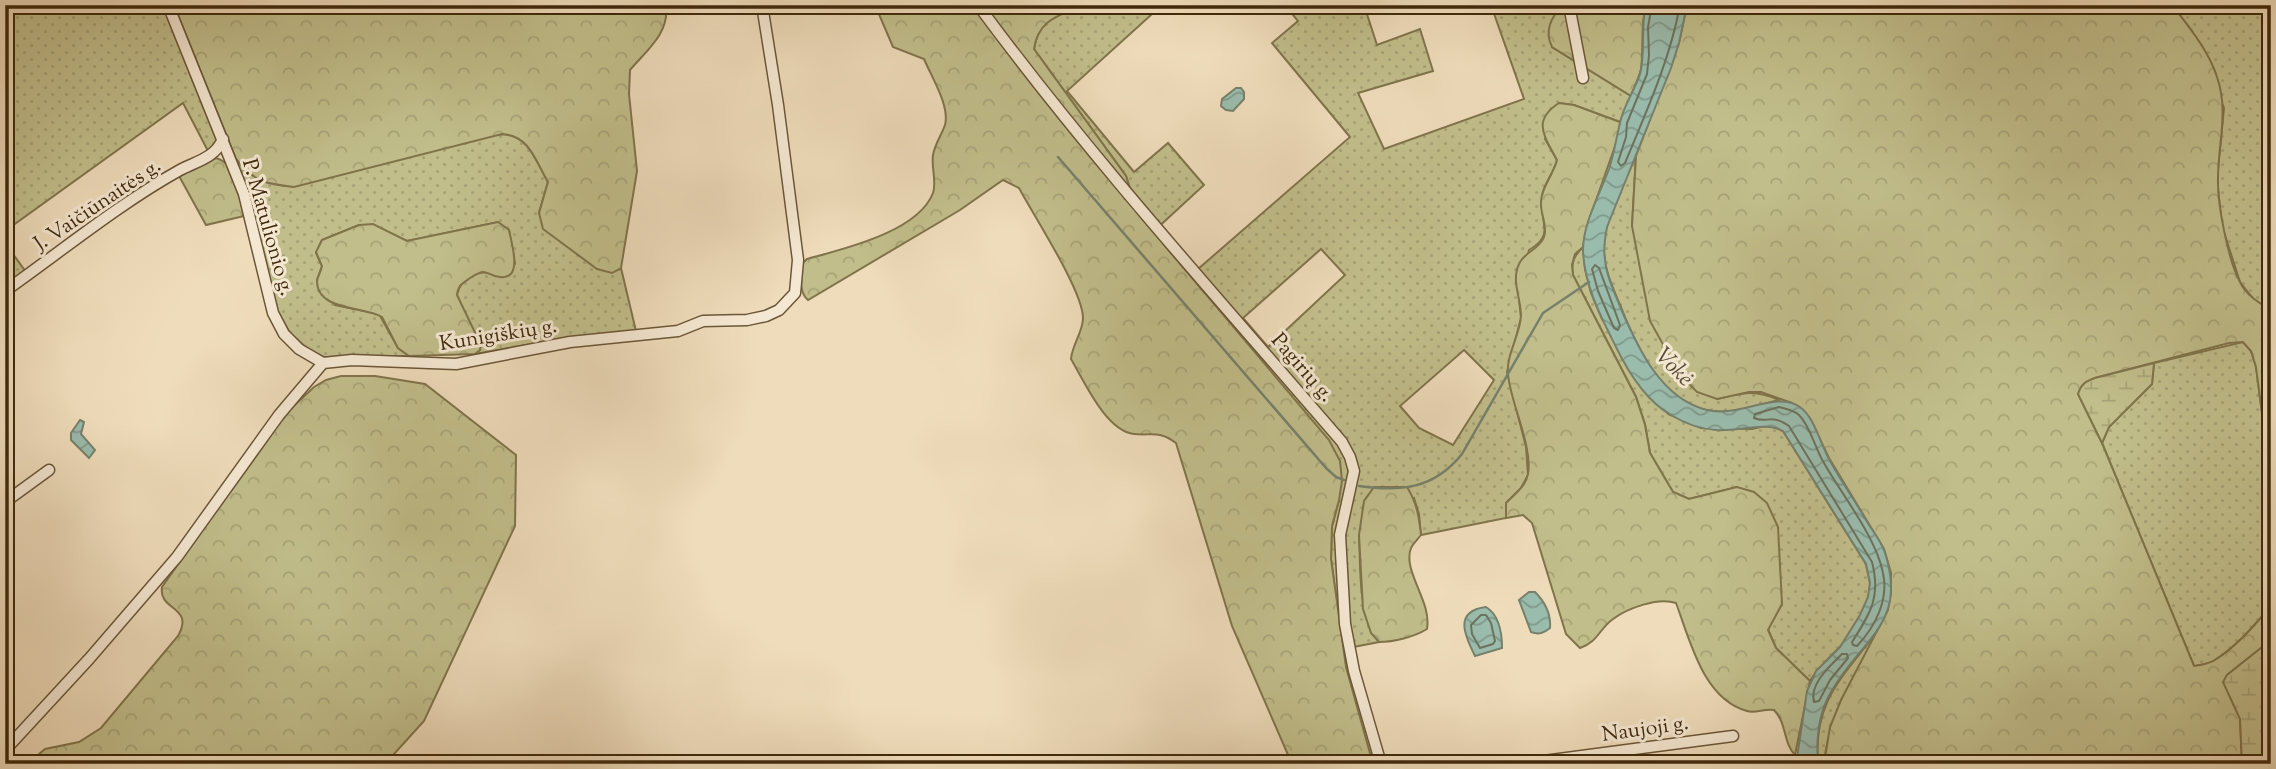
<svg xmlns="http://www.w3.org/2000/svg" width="2276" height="769" font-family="'Sorts Mill Goudy',serif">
  <defs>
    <pattern id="grass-dots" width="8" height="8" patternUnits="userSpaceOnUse" patternTransform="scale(1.75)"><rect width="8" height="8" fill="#c1be8b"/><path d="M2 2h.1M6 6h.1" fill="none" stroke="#a7a377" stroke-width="1.8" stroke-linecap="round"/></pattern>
    <pattern id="forest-crowns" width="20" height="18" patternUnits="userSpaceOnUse" patternTransform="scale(1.75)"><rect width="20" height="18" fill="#c1be8b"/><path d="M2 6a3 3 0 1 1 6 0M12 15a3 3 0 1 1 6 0" fill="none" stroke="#a7a377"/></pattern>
    <pattern id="wetland-marsh" width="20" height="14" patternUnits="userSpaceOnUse" patternTransform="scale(1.75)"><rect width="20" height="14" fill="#c1be8b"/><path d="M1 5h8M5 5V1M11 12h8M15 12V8" fill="none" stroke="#a7a377"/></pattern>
    <pattern id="water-waves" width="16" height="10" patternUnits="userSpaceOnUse" patternTransform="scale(1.75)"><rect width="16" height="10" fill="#9abcad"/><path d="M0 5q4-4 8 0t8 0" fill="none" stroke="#7f998b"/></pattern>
  </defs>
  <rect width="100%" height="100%" fill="#efdcbb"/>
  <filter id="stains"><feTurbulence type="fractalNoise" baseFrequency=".00286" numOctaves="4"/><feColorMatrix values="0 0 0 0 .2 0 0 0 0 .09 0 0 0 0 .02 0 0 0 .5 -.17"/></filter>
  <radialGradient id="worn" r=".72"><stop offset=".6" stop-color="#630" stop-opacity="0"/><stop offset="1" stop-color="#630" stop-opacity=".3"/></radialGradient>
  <g fill="url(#grass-dots)" stroke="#80744b" stroke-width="2" fill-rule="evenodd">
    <polygon points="5,5 166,5 218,135 217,143 209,153 183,103 5,231"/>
    <path d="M1082,5h80l-95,86 67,81 34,-29 36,42 -50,46 -16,-17 -12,-38 -92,-127c4,-30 24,-33 48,-44z"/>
    <path d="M1285,5h79l13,40 43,-16 13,42 -75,22 26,56 140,-50 -33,-94h73l-12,42 79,49 -11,26 -46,-17 -15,-2 -14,36 12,21c-3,13 -13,23 -15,36 -4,25 15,38 -13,54l-10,49 2,19 -14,54 19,75 2,28 -7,13 -15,15v15l-85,17 -2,-21 -5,-16 -55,37c2,36 -2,77 20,107l-36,7 -12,-90 1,-33 7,-26 -149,-224 160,-139 -78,-94 26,-22zM1321,249l24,26 -77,72 -25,-29zM1464,350l30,30 -41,65 -34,-17 -19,-22z"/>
    <polygon points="2172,5 2271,5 2271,310 2255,301 2240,282 2222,226 2217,179 2224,108 2192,31"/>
    <path d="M502,134c28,2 33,26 46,48l-9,31 73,59 9,-4 15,63 -76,8 -85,15 5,-4 -23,-55c2,-15 23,-28 37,-20l21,-11 -6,-34 -11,-8 -91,19 -34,-16h-14l-37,15 -6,13 6,13 -5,14 18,25 44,9 19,34 11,8 -83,2 -16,-7 -20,-18 -15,-26 -39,-148 13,16z"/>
    <path d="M1636,156l-4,70 85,173c26,-6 37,-10 62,1 -24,6 -48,16 -73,10 -47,-13 -69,-62 -85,-103 -8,-19 -18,-39 -17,-61 0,-27 21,-64 32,-90z"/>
    <polygon points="5,243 26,272 5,287"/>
    <path d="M1583,247l2,22 6,24 11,26 66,95 33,14 51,1 17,-4 14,6 83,133c1,7 4,14 4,21 -1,21 -17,48 -31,63 -11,11 -21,20 -29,33l-34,-33 -8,-19 14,-25 -45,-117 -48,12 -16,-7 -23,-39 -5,-29 -9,-27 -63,-122c-2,-13 1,-19 10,-28z"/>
    <path d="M2243,342l8,9 5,16 15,115v124c-16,19 -35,41 -56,54 -6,4 -14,5 -21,6l-92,-223 7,-16 43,-43 2,-21z"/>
    <path d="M1877,632c-20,43 -49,83 -53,132h-6c-5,-63 24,-86 59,-132z"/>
  </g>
  <g fill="url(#forest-crowns)" stroke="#80744b" stroke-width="2">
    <path d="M174,5h492c4,28 -20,46 -36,65l-1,24 8,77 -16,97 -9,5 -15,-4 -54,-40 -4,-16 9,-31c-13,-22 -18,-46 -46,-48l-208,53c-29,-3 -39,-5 -58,-28z"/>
    <path d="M875,5h207c-24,11 -44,15 -48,44l92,127 12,38 191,226 11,21 2,20 -3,19 -7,26 -1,33 15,108 27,97h-81l-60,-138 -56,-183c-17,-13 -24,-7 -42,-9 -28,-3 -50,-53 -63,-75 1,-14 12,-27 12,-41 0,-27 -49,-102 -64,-130l-16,-8 -43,30 -152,90c-10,-8 -6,-24 -6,-36l5,-5c36,-10 111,-27 126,-66 4,-11 -2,-26 0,-38 2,-11 8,-19 12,-30 5,-19 -13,-47 -21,-66l-31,-12z"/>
    <path d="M1564,5h82c-6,22 -2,42 -5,64 -2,9 -7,18 -10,27l-79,-49c-8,-16 -1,-31 12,-42z"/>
    <path d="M1687,5h485c17,22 37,46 45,72 12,34 1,67 1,101 -1,25 10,82 22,104 6,13 19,21 31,28v172l-15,-115 -5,-16 -8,-9 -14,1 -134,35 -17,16 24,49 92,223c7,-1 15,-2 21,-6 21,-13 40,-35 56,-54v34l-44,35 13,44 2,45h-418l6,-37 11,-27 47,-90 3,-17v-20l-7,-24 -55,-91 -20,-41 -17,-14 -31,-11h-12l-32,7 -20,-7 -17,-17 -30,-54 -18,-95 4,-70 43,-113z"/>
    <path d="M1559,103l15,2 46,17 -1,13 -31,88 -5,24 -8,7 -3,11 1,10 63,122 9,28 5,28 23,39 16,7 48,-12 17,5 13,11 11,24 4,77 -14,26 8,18 34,33 -15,74c-12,-12 -8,-32 -21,-45 -9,-2 -19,4 -27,1 -44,-12 -57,-71 -71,-108 -18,-6 -48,5 -63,16 -14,10 -15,23 -33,29l-14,-14 -34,-111 -9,-8 -17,3v-15c8,-8 20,-17 22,-29 5,-28 -18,-72 -20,-100 -2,-19 12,-39 13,-58 0,-18 -10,-35 -2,-52 5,-12 21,-15 25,-27 4,-10 -3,-22 -3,-32 -1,-16 12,-29 16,-45 -12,-23 -26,-39 2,-57z"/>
    <path d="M216,158c23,6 23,38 28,58l-38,9 -27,-49z"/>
    <path d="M498,222l11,8c2,12 15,50 -9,47 -17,-2 -11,-11 -30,1 -8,6 -12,7 -13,17l24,50 -1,5 -5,4 -66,2 -11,-8 -16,-31c-18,-11 -64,-6 -65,-35 0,-5 4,-10 5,-16l-6,-14 6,-12 37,-15 14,-1 34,17z"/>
    <path d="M341,376h34l50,8 91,71 -1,71 -91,195 -39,43h-347v-9l7,-6 34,-7 22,-14 77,-92c17,-30 -20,-25 -16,-49l121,-171 31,-29 12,-7z"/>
    <path d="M1374,487h33c10,16 12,30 14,48 -3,4 -8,9 -10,13 -9,23 21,53 16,81 -13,8 -33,13 -48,13l-8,-9 -8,-24 -4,-74 5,-34z"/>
  </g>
  <g fill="url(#wetland-marsh)" stroke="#80744b" stroke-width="2">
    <path d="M2154,363l-2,21 -43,43 -7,16 -24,-49c3,-10 8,-13 17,-16z"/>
    <polygon points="2271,640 2271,764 2242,764 2240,719 2223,682 2227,675"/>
  </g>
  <g fill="url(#water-waves)" stroke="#76816c" stroke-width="2">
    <path d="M1646,5h41l-8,38 -8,25 -64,159c-2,11 -4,21 -2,32 1,17 10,34 16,50 17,39 40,90 86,101 32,8 69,-20 93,-3 14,10 20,35 28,50 12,23 28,45 41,68 6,9 13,18 16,28 23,71 -24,86 -54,139 -13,22 -15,47 -13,72h-22l11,-73 9,-20 24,-24 20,-32 8,-18 2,-14 -4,-19 -83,-133c-16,-10 -46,1 -67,-1 -16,-1 -32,-7 -45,-15 -25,-14 -44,-45 -56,-70 -15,-30 -31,-61 -32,-95 0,-27 17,-56 26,-81 5,-15 7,-30 11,-46 3,-17 15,-33 20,-49 6,-23 0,-46 6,-69z"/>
    <polygon points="1236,88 1241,88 1244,92 1244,99 1233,111 1226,110 1221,106 1222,99"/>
    <polygon points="80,420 84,422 81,434 95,450 89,458 71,440 71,433"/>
    <path d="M1529,592h6c10,10 16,23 15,36 -6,5 -11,7 -19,4l-12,-32z"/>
    <path d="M1486,607c13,8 16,26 16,41l-27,8c-10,-20 -22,-45 11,-49z"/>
  </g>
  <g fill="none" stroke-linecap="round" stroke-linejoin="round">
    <g stroke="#6c725c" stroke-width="2">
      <path d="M1652,5l-4,22 1,28 -2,19 -20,49 -1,14 -8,25 3,4 4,-3c21,-51 45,-103 55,-158"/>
      <polygon points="1595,265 1599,268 1620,325 1618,330 1614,328 1598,291 1592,269"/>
      <path d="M1779,407c7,2 14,3 20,8 12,12 16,34 25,48 18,32 52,74 59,110 6,27 -8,54 -26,73l-4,-1 -1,-3c19,-30 29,-45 20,-80l-83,-136c-19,-13 -22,-2 -35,-8l1,-4z"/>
      <polygon points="1481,615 1486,615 1491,623 1495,641 1493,644 1480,648 1472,634 1471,625"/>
      <path d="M1842,654h5l1,4 -18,22 -11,21 -5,1c-5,-18 16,-36 28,-48z"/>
    </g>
    <g stroke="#76816c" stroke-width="2.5">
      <polyline points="1058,157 1326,468 1336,477 1344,480"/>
      <path d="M1359,486c42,6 75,3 103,-32l81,-141 46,-31"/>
    </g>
    <defs>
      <g id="minor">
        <polyline points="168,5 244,194 273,313 284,334 299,349 323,363"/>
        <path d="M978,5c113,153 241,294 364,437l8,15 4,14 -14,64 5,89 9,47 27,93"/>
        <polyline points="1569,5 1583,78"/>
        <path d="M5,291c58,-41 114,-87 175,-121 17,-9 35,-12 43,-31"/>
        <polyline points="5,502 49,470"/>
        <polyline points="5,750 89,659 177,557 279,415 323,363 352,360 456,364 570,342 678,331 703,321 747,320 766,316 779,310 795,293 798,260 778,105 762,5"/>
        <polyline points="1520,764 1733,736"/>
      </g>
    </defs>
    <use href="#minor" stroke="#6b5637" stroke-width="13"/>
    <use href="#minor" stroke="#f5e8d3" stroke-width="10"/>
  </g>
  <g text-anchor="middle" stroke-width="6" stroke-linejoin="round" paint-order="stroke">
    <g font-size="21" fill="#3f290b" stroke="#f5e8d3">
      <text transform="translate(97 204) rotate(-34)" y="7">J. Vaičiūnaitės g.</text>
      <text transform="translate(269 227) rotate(74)" y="7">P. Matulionio g.</text>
      <text transform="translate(498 334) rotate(-9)" y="7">Kunigiškių g.</text>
      <text transform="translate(1303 367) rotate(49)" y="7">Pagirių g.</text>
      <text transform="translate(1645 728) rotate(-8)" y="7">Naujoji g.</text>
    </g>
    <g font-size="23" font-style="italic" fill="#564e34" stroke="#f5e8d3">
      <text transform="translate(1675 366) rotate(46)" y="8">Vokė</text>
    </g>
  </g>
  <rect width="2276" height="769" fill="none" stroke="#efdcbb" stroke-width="28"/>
  <rect x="7" y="7" width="2262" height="755" fill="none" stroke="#3f290b" stroke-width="3.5"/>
  <rect x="14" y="14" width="2248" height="741" fill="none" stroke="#3f290b" stroke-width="2"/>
  <rect width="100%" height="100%" filter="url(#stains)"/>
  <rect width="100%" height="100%" fill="url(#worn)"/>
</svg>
